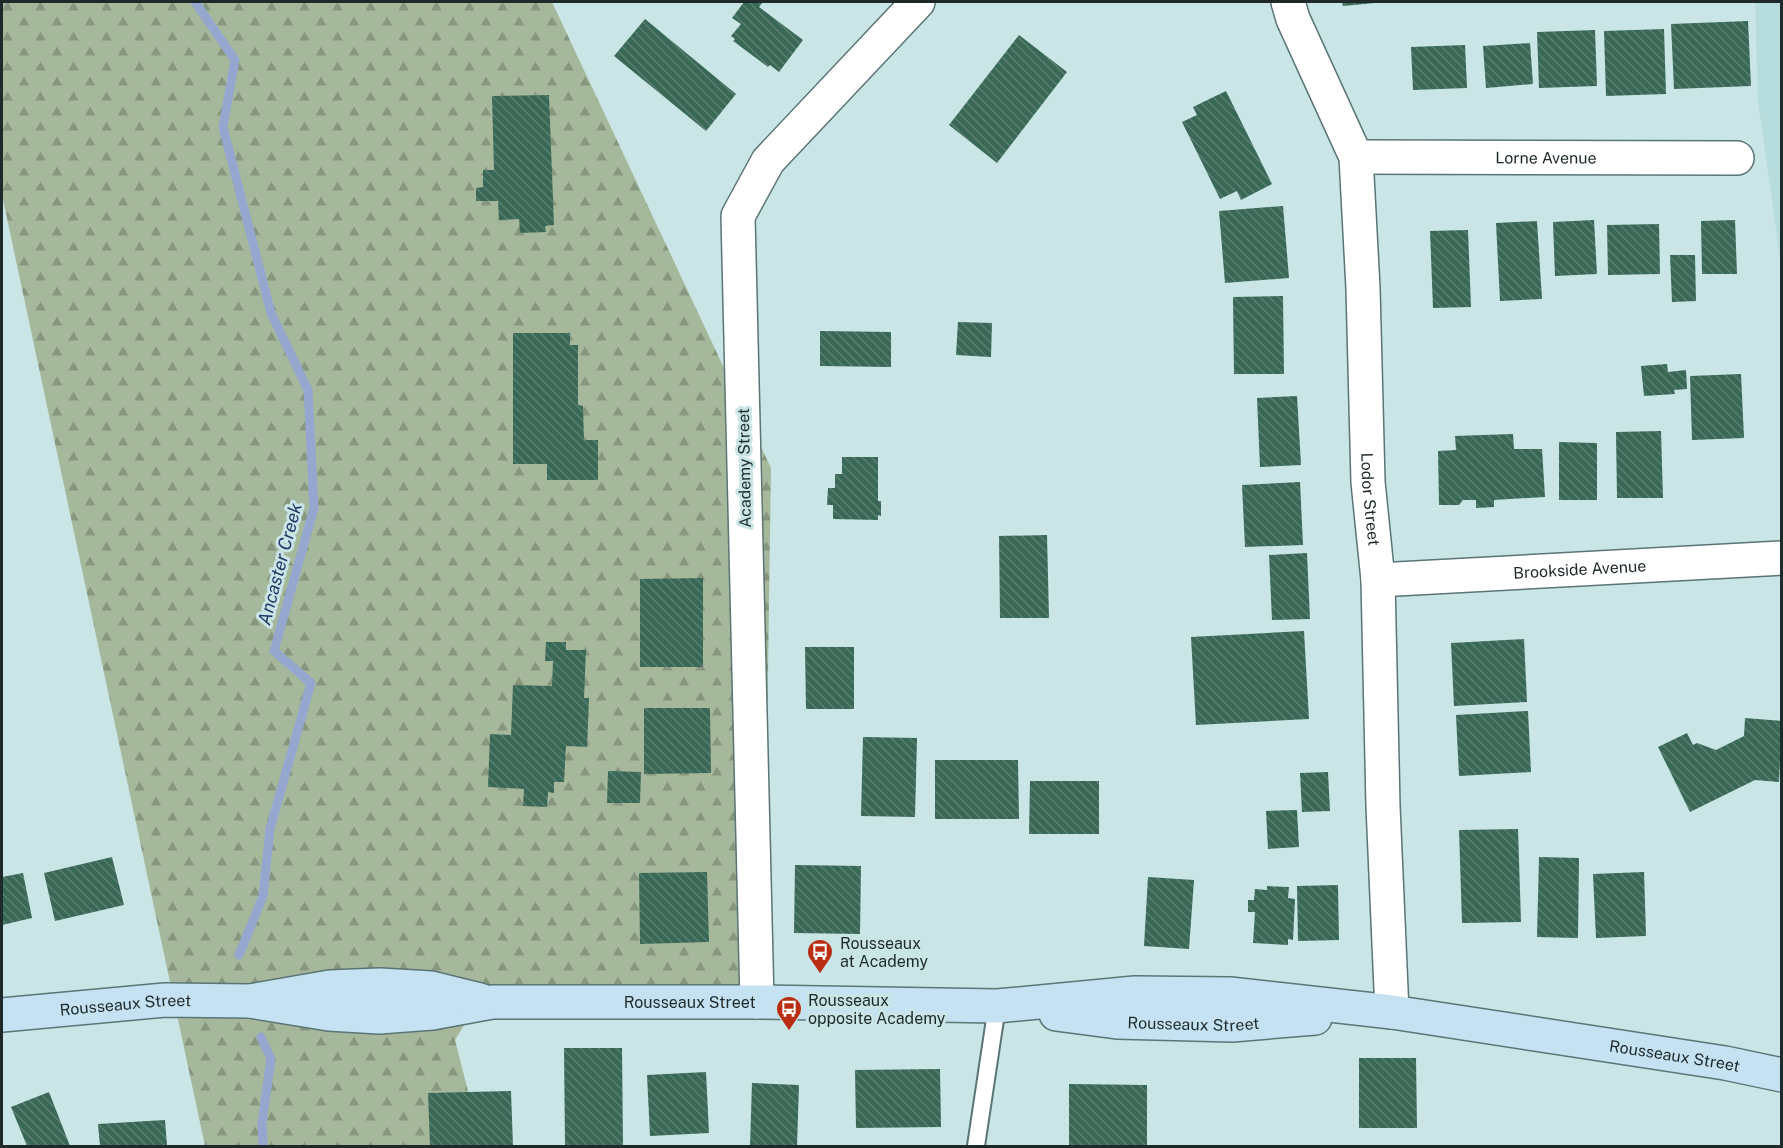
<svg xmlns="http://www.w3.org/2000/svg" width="1783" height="1148" font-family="'Public Sans',sans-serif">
  <defs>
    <pattern id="forest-firs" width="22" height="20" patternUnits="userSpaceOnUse" patternTransform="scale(1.5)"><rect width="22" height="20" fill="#a6b89b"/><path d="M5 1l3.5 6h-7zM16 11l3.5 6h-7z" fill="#87967f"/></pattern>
    <pattern id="building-back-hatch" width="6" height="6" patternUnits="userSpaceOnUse" patternTransform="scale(1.5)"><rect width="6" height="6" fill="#396956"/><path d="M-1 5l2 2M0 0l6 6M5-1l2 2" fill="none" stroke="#5a7e70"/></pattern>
  </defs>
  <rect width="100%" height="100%" fill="#c9e5e6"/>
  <polygon fill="#b6dcdd" points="1755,2 1781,2 1781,265 1758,101"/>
  <polygon fill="url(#forest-firs)" points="2,2 552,2 771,468 763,1015 469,1017 455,1040 482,1146 205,1146 2,195"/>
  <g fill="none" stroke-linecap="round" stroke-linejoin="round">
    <g stroke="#96a7cf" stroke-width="9">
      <polyline points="195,2 235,60 223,127 271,313 308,390 314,508 274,651 311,683 270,829 263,896 239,955"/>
      <polyline points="261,1037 271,1059 262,1123 263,1146"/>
    </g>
  </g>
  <g fill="url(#building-back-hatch)">
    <polygon points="744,2 763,2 759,7 803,40 779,72 770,65 768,67 733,41 735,39 731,36 741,24 732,18"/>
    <polygon points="1342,2 1375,2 1375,3 1343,6"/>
    <polygon points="645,19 736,94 706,131 614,56"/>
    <polygon points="1748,21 1751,86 1674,89 1671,24"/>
    <polygon points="1664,29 1666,94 1606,96 1604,31"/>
    <polygon points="1595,30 1597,86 1539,88 1537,32"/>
    <polygon points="1019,35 1067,72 997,163 949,125"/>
    <polygon points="1530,43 1533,84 1486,88 1483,46"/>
    <polygon points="1465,45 1467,88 1413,90 1411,47"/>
    <polygon points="1226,91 1272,184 1241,200 1237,191 1220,199 1182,122 1197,115 1193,107"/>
    <polygon points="549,95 554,225 545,226 546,232 520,233 519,219 499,220 498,201 476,201 476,188 483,187 483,170 494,170 492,96"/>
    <polygon points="1283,206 1289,278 1225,283 1219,211"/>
    <polygon points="1594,220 1597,274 1555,276 1553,222"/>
    <polygon points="1735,220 1737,274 1702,274 1701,221"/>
    <polygon points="1537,221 1542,299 1500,301 1496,223"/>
    <polygon points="1659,224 1660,274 1608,275 1607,225"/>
    <polygon points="1468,230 1471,307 1433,308 1430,231"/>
    <polygon points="1670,255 1695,255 1696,301 1672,302"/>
    <polygon points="1283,296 1284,374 1234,374 1233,297"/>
    <polygon points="958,322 992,323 991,357 956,355"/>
    <polygon points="820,331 891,332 891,367 820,366"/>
    <polygon points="513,333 570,333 570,345 578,345 578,405 583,406 584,440 598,440 598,480 547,480 547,464 513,464"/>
    <polygon points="1667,364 1668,372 1686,370 1687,389 1674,390 1675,394 1644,396 1641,366"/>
    <polygon points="1741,374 1744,438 1692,440 1690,376"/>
    <polygon points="1297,396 1301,465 1260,467 1257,398"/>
    <polygon points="1661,431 1663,498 1617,498 1616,432"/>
    <polygon points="1513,434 1514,449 1542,449 1545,497 1494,500 1494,507 1476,508 1476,500 1463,500 1459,505 1439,505 1438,451 1456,450 1455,436"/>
    <polygon points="1559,442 1597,443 1597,500 1559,500"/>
    <polygon points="842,457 878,457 878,501 881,501 881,516 878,515 878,520 833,519 833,505 827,505 828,488 835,488 835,474 842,474"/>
    <polygon points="1300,482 1303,545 1245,547 1242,485"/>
    <polygon points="1047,535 1049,618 1000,618 999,536"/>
    <polygon points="1307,553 1310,619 1272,620 1269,555"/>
    <polygon points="703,578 703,667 640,667 640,579"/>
    <polygon points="1304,631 1309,719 1196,725 1191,637"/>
    <polygon points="1524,639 1527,702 1454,706 1451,643"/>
    <polygon points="546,642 566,642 566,650 586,650 584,698 589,698 587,747 566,746 564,782 554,782 554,793 548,792 547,807 523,806 524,789 488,787 490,734 511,735 513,685 552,686 553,661 545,661"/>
    <polygon points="805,647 854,647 854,709 806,709"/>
    <polygon points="644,708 710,708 711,773 644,774"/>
    <polygon points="1528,711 1531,772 1459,776 1456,715"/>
    <polygon points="1745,718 1782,721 1779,782 1755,780 1690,812 1658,747 1687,733 1693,745 1697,743 1716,750 1744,736"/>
    <polygon points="863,737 917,738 915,817 861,816"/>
    <polygon points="935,760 1018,760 1019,819 935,819"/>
    <polygon points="608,771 641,772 640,803 607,803"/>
    <polygon points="1328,772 1330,811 1302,812 1300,773"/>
    <polygon points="1030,781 1099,781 1099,834 1029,834"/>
    <polygon points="1297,810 1299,847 1268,849 1266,811"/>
    <polygon points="1518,829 1521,922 1462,923 1459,830"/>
    <polygon points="112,857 124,905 55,921 44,873"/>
    <polygon points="1539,857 1579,858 1578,938 1537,937"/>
    <polygon points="795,865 861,866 860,934 794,933"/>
    <polygon points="707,872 709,942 640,944 639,873"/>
    <polygon points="1644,872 1646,936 1596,938 1593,874"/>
    <polygon points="23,873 32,918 2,925 2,877"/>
    <polygon points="1148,877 1194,880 1189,949 1144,946"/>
    <polygon points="1338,885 1339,940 1298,941 1297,886"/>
    <polygon points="1267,886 1289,887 1288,898 1295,899 1293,940 1288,939 1288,945 1253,943 1255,912 1248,912 1248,900 1254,900 1255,889 1267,890"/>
    <polygon points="564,1048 622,1048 623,1146 565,1146"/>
    <polygon points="1359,1058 1416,1058 1417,1128 1359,1128"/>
    <polygon points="940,1069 941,1127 856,1128 855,1070"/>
    <polygon points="706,1072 709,1133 650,1136 647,1075"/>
    <polygon points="752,1083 799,1085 797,1146 750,1146"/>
    <polygon points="1069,1084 1147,1085 1147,1146 1069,1146"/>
    <polygon points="511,1091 513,1146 430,1146 428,1093"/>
    <polygon points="49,1092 70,1146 27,1146 11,1107"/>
    <polygon points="165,1120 167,1146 100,1146 98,1124"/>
  </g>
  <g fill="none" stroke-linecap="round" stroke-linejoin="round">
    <defs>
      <polyline id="lane" points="976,1146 997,1006"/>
      <g id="street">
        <path id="s1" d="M1288,2l5,17 63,138 7,131 5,194 10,98 5,226 9,206"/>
        <path id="s2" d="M1356,157l381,1"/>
        <path id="s3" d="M1378,580l404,-22"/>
        <polyline points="757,1002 738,216 768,161 918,2"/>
      </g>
      <g id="secondary">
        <path id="s4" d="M250,1001l79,13 50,3 53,-4 60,-11h265l240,4 138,-13 95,1 162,18 333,51 57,12"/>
        <path id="s5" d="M1056,1014l61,8 115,3 83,-7"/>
        <path id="s6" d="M2,1015l163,-15 85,1 80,-14 50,-2 51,3 49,12"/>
      </g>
    </defs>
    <use href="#lane" stroke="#5b7476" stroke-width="20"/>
    <use href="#street" stroke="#5b7476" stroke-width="36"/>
    <use href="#secondary" stroke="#5b7476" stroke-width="36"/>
    <use href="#lane" stroke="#fff" stroke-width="16"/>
    <use href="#street" stroke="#fff" stroke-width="33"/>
    <use href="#secondary" stroke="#c4e2f1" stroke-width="33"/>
  </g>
  <defs>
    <symbol id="bus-pin" viewBox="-11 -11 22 30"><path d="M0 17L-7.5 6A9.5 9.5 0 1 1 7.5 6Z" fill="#b92e12" stroke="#c9e5e6"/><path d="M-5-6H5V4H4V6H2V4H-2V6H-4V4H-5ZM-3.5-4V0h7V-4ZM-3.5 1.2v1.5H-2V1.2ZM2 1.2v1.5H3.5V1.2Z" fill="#fff"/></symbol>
  </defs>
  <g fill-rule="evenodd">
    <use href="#bus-pin" x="805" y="937" width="30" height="40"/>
    <use href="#bus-pin" x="774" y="994" width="30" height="40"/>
  </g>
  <g text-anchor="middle" stroke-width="6" stroke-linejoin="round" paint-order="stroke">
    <g font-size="16" fill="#1e292a" stroke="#c9e5e6">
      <text dy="6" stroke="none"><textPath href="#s2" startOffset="190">Lorne Avenue</textPath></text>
      <text transform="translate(744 468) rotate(-91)" y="6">Academy Street</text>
      <text dy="6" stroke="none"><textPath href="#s1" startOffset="512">Lodor Street</textPath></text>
      <text dy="6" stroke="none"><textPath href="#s3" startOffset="202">Brookside Avenue</textPath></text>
      <text dy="6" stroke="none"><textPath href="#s4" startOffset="442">Rousseaux Street</textPath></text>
      <text dy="6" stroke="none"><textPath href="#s6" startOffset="124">Rousseaux Street</textPath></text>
      <text dy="6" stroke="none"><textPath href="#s5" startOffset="138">Rousseaux Street</textPath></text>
      <text dy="6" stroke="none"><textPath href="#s4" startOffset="1432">Rousseaux Street</textPath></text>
    </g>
    <g font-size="16" fill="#1e292a" stroke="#c9e5e6" text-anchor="start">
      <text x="840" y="949">Rousseaux<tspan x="840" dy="18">at Academy</tspan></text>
      <text x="808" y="1006">Rousseaux<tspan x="808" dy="18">opposite Academy</tspan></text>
    </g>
    <g font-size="18" font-style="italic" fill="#233668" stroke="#c9e5e6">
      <text transform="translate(280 564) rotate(-75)" y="6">Ancaster Creek</text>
    </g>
  </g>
  <rect width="1783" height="1148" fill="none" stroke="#1e292a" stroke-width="6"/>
</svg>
